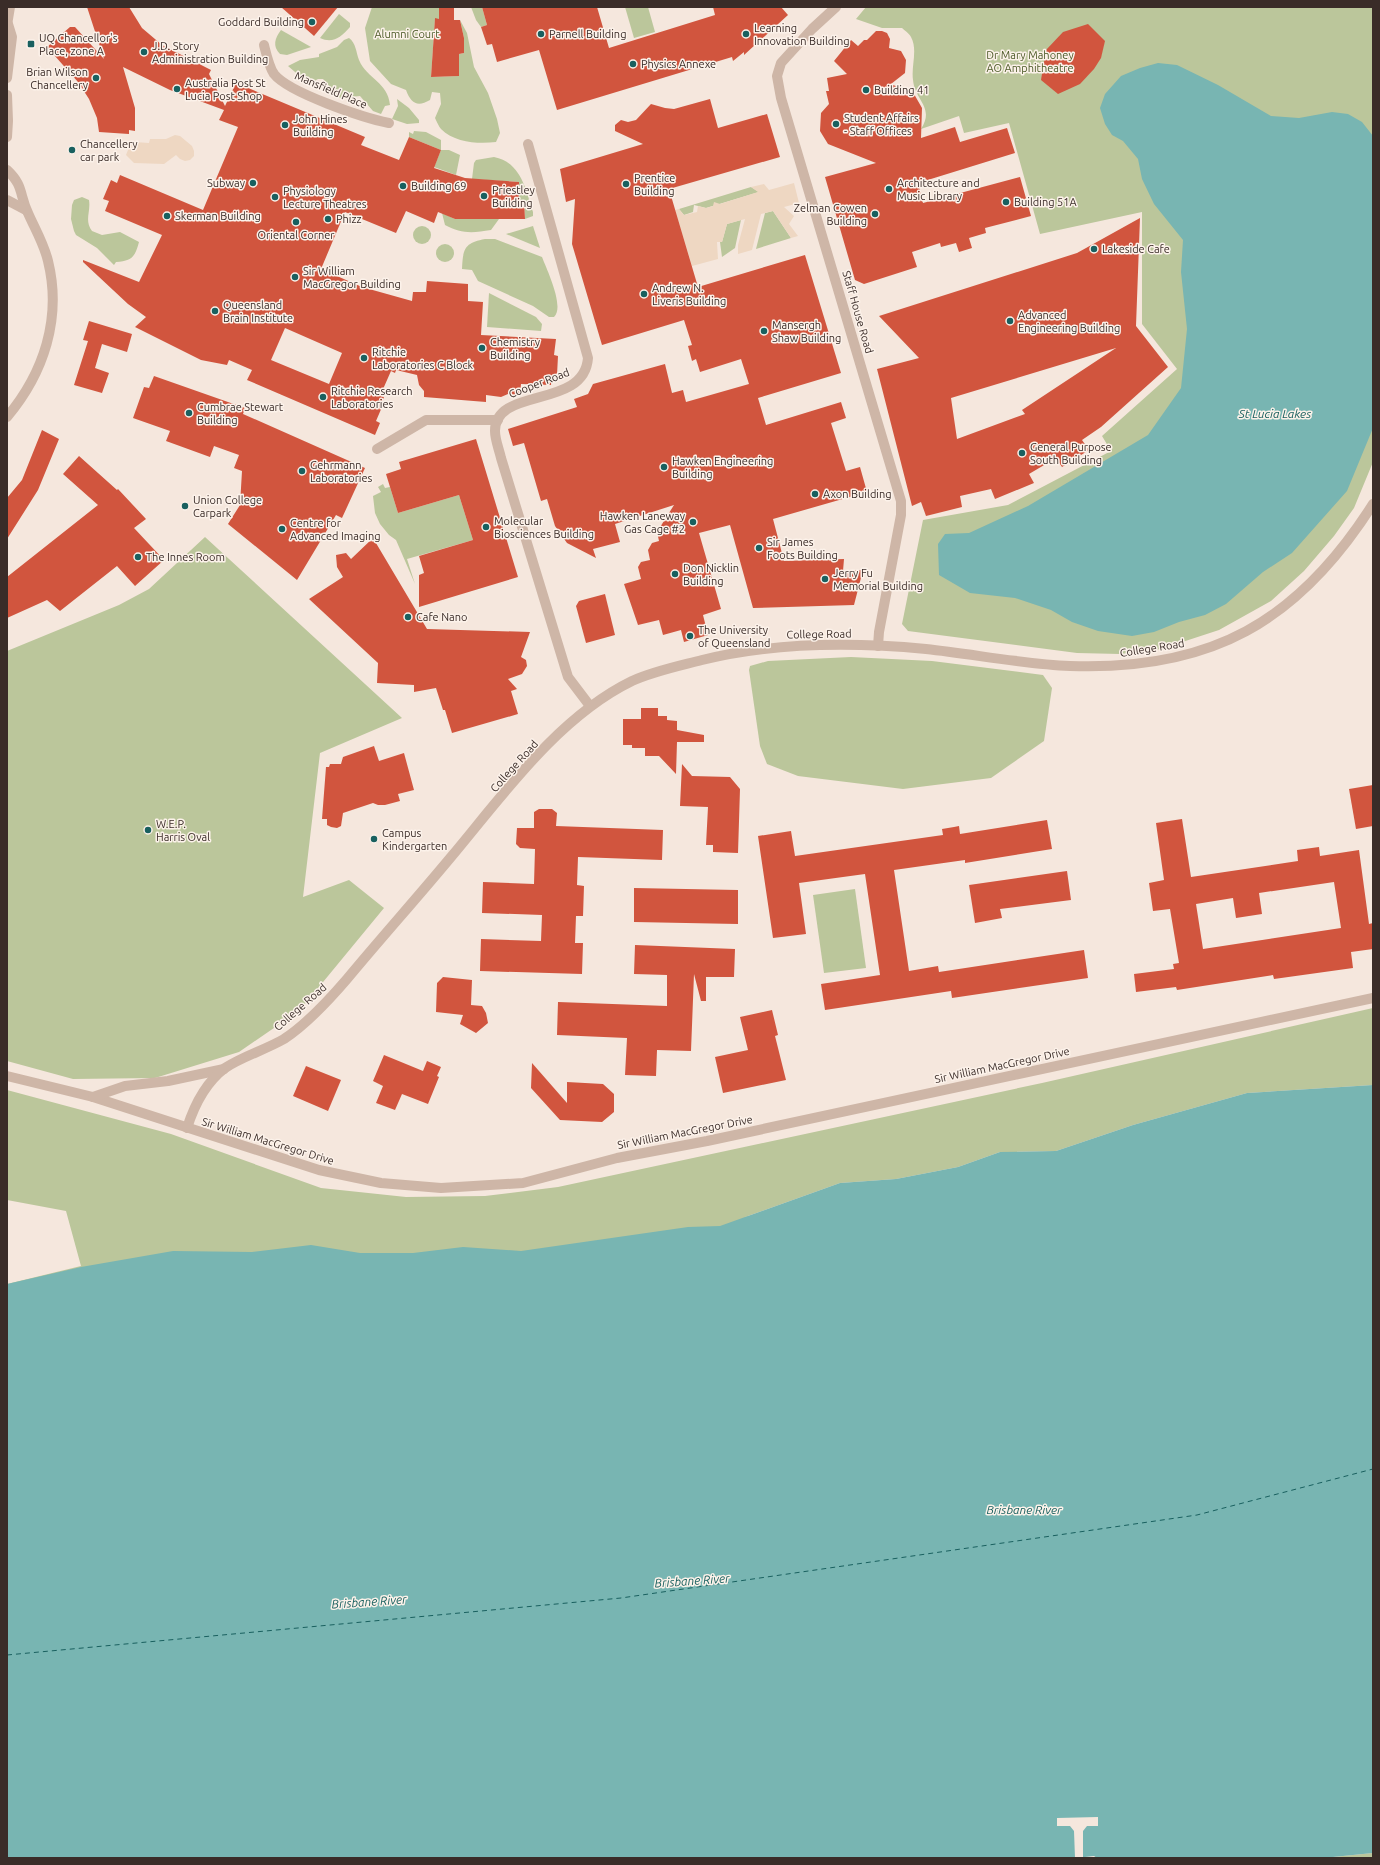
<svg xmlns="http://www.w3.org/2000/svg" width="1380" height="1865" font-family="Ubuntu,sans-serif">
  <rect width="100%" height="100%" fill="#f5e7dd"/>
  <g fill="#bbc69b">
    <path d="M372,7h67v12h-4l-4,58 28,-1v-22l5,-1v-15l-4,-18 7,13 7,34 14,26 9,26 3,14 -4,9c-17,2 -41,1 -55,-13 -2,-2 -4,-7 -6,-11l6,-14 -1,-11 -8,-1 -2,8c-12,7 -19,4 -24,-10l-15,-6 -21,-23 -5,-33z"/>
    <polygon points="471,7 482,7 487,25 481,27 476,20"/>
    <polygon points="625,7 648,7 655,32 634,38"/>
    <path d="M866,7h507v455l-19,46 -20,28 -30,35 -33,30 -52,29 -58,19 -41,5 -43,-1 -169,-22 -6,-7 21,-104 85,-15 103,-54 -9,-15 75,-67 -35,-45v-112l-102,22 -31,-111 -45,10 -5,-17 -38,13c14,-22 -6,-28 -8,-49 -2,-14 5,-30 -2,-43 -2,-4 -7,-7 -9,-9h-20l-26,-9z"/>
    <path d="M339,14l11,9v4c-9,10 -17,17 -30,11z"/>
    <path d="M281,30l30,17 -24,8 -7,-1c-8,-8 -5,-16 1,-24z"/>
    <path d="M349,38c7,5 7,14 10,22 8,19 29,22 31,45l-5,1 -4,8 -8,-3 -13,-15 -20,2 -17,-19h-5l-9,5 -21,-18 12,-6 19,-3v-3l18,-7 7,-7z"/>
    <polygon points="397,99 409,108 419,120 419,123 407,124 392,119 398,106"/>
    <polygon points="414,131 426,132 441,140 441,150 449,150 460,155 456,175 434,167 441,150 409,137 409,132 413,134"/>
    <path d="M494,157c27,5 32,33 39,55v4l-8,3 -1,-19h-5v-18l-47,-3 2,-16 2,-3z"/>
    <polygon points="751,187 759,192 706,208 694,205 693,212 684,215 679,209"/>
    <path d="M82,197l7,3c2,12 -5,20 3,31l10,4 18,-3 19,10c-4,15 -7,19 -23,20l-2,3 -17,-17 -21,-13 -2,-4 -3,-12 1,-14 2,-5z"/>
    <polygon points="773,211 791,238 756,249 765,213"/>
    <path d="M442,213l13,6h44l-8,11c-18,3 -30,4 -46,-5z"/>
    <polygon points="741,220 735,248 722,257 720,242 722,242 727,224"/>
    <polygon points="533,226 540,248 506,234"/>
    <circle cx="422" cy="235" r="9"/>
    <path d="M485,239h10l47,18c5,13 23,50 12,60h-5l-16,-11 -55,-25 -6,-11 -10,-1c1,-20 2,-26 23,-30z"/>
    <circle cx="445" cy="253" r="9"/>
    <polygon points="489,293 536,317 542,324 541,331 487,327"/>
    <polygon points="383,484 385,488 390,487 398,513 459,495 473,540 407,559 415,584 396,540 389,535 380,524 375,513 373,496 381,492 378,487"/>
    <polygon points="205,537 402,718 320,753 303,897 349,880 384,908 300,1010 239,1052 155,1078 73,1079 7,1061 7,651 119,605 149,589"/>
    <polygon points="851,657 932,661 1043,675 1052,688 1044,741 991,778 903,789 798,776 767,764 760,746 749,670 750,666 768,661"/>
    <polygon points="855,889 866,968 824,973 813,895"/>
    <polygon points="1373,1008 1373,1085 1247,1093 1133,1125 1056,1151 1000,1152 958,1167 896,1179 840,1183 745,1217 897,1181 1057,1153 1373,1087 617,1254 7,1284 81,1266 66,1211 7,1200 7,1090 171,1134 321,1188 406,1197 485,1196 558,1187 1042,1083"/>
    <polygon points="1373,1853 1373,1858 1323,1858"/>
  </g>
  <g fill="#eed7c2">
    <polygon points="175,135 180,136 192,146 194,151 194,156 190,160 185,161 180,159 176,155 164,164 134,163 126,155 130,145 135,142 149,143 150,139 166,139"/>
    <polygon points="794,183 799,203 784,207 794,216 789,224 798,236 791,238 773,211 761,214 752,250 738,254 738,245 745,219 727,224 722,242 717,242 718,259 692,266 675,210 679,209 684,215 697,212 698,206 706,208 713,206 714,202 720,204 758,192 751,187 764,184 769,190"/>
  </g>
  <g fill="#78b5b2">
    <polygon points="1158,63 1177,65 1218,85 1271,116 1299,118 1332,112 1348,114 1362,122 1373,136 1373,428 1347,491 1292,553 1263,572 1226,604 1205,615 1179,622 1154,632 1132,636 1098,631 1072,622 1051,610 1015,598 970,593 939,575 938,544 945,534 969,533 1028,506 1148,435 1181,388 1187,329 1181,272 1183,240 1154,204 1142,179 1138,159 1123,141 1112,135 1105,124 1100,108 1105,94 1121,76 1140,68"/>
    <polygon points="1373,1085 1373,1853 1323,1858 1097,1858 1094,1856 1076,1858 7,1858 7,1284 81,1267 173,1251 252,1252 311,1245 360,1253 413,1253 463,1247 521,1251 688,1227 720,1226 840,1183 896,1179 958,1167 1000,1152 1056,1151 1133,1125 1247,1093"/>
  </g>
  <polygon fill="#f5e7dd" points="1098,1817 1098,1826 1087,1826 1083,1831 1083,1858 1075,1858 1074,1831 1070,1826 1057,1826 1057,1818"/>
  <g fill="none" stroke-linecap="round" stroke-linejoin="round">
    <polyline stroke="#19605f" stroke-width="1" stroke-dasharray="5 4" stroke-linecap="butt" points="7,1655 621,1598 1197,1515 1373,1469"/>
  </g>
  <g fill="#d1553e" fill-rule="evenodd">
    <path d="M87,7h42l13,21 20,17 49,25 -2,4 16,32 11,-23 129,54 -4,8 38,15 10,-23 32,13 -7,18 31,10 54,4v18h5l1,19h-70l-17,-7 -4,11 -28,-12 -10,22 -51,-21 -24,57 41,18 50,14 1,-9h13l1,-11 41,3v17l15,1 -2,33 75,4 -2,16 4,1 -1,19h-5l-1,10 -30,-1 -1,11 -12,-1 -7,3 -15,-2v7l-62,-5v-6l-5,-6 -2,-10 -21,-5 -1,3 -4,-2 -11,25 4,1 -4,9 2,1 -6,14 4,2 -5,12 -128,-55 5,-10 -23,-10 -2,5 -26,-5 -66,-33 11,-10 -18,-13 -45,-42v-2l56,22 23,-47 -57,-24 4,-10 -6,-2 8,-19 6,3 3,-8 83,35 35,-83 -19,-7 5,-10 -54,-20 -47,-23 12,41v23l-6,-1v4l-30,-2 -2,-14 -8,-19 -11,-17 -31,-35 23,-20h5l29,32zM285,328l57,25 -13,31 -58,-24z"/>
    <polygon points="281,7 338,7 314,36"/>
    <polygon points="439,7 454,7 454,20 460,20 464,38 464,53 459,54 459,76 431,77 435,18 439,19"/>
    <polygon points="482,7 597,7 609,48 715,15 713,7 781,7 788,15 744,55 744,52 733,61 732,57 557,110 539,50 497,62 492,44 487,45 481,27 487,25"/>
    <polygon points="1088,24 1105,41 1101,58 1094,69 1080,84 1058,94 1041,80 1046,50 1063,32"/>
    <polygon points="876,31 882,31 887,33 890,39 889,48 901,51 906,60 905,73 891,84 914,94 922,108 921,138 955,127 960,142 1007,128 1015,153 918,183 923,203 1020,177 1031,216 985,228 986,233 969,238 972,248 959,252 956,243 941,247 940,243 912,252 917,267 864,284 855,280 825,177 876,163 828,144 820,131 821,113 829,104 826,91 829,91 827,78 847,74 834,61 851,40 858,46 864,40 867,40"/>
    <polygon points="710,99 718,128 767,114 780,157 669,189 698,287 805,255 841,373 758,398 766,425 841,402 846,418 831,423 846,471 860,467 867,492 773,519 784,561 844,559 843,571 863,570 854,605 753,608 730,525 699,533 721,609 703,615 708,635 684,642 681,630 663,635 659,620 638,625 624,584 641,579 638,567 641,562 650,560 648,550 652,543 659,541 657,532 674,505 615,524 620,542 593,549 596,558 567,543 555,526 547,499 541,501 524,443 513,446 508,429 577,407 574,399 588,394 593,384 665,364 672,393 683,390 686,402 749,384 741,359 700,372 696,359 692,361 688,346 692,345 684,320 602,345 572,244 575,199 566,202 560,169 643,144 615,131 615,125 621,120 628,122 636,120 651,104 665,108 674,109"/>
    <path d="M1140,218l-4,108 32,41 -67,60 -19,13 7,10 -27,17 -6,-9 -27,16 5,9 -39,16 -4,-10 -31,7 2,11 -36,9 -5,-14 -9,4 -35,-137 42,-11 -40,-42 198,-63zM1116,348l-94,62 3,4 -68,25 -6,-41z"/>
    <polygon points="89,321 132,334 127,352 102,344 95,368 109,373 102,393 74,385 88,341 83,340"/>
    <polygon points="154,376 245,408 243,414 365,468 342,518 336,515 297,580 228,524 240,505 242,471 234,468 239,455 214,446 210,457 166,441 170,431 133,418 144,387 149,388"/>
    <polygon points="42,430 59,439 38,490 7,539 7,498 22,480"/>
    <polygon points="476,439 518,577 419,607 419,575 424,573 419,556 473,540 459,495 398,513 386,474 401,469 399,462"/>
    <polygon points="79,456 117,490 118,489 146,519 134,528 164,560 135,586 117,566 60,611 47,600 7,618 7,577 98,505 63,474"/>
    <polygon points="373,538 427,629 530,632 521,657 526,660 527,666 522,674 508,679 517,689 511,691 518,714 452,733 445,710 443,710 436,688 414,692 414,685 377,683 378,663 309,599 343,577 337,567 336,555 346,553 351,559"/>
    <polygon points="605,594 615,635 586,643 576,606 579,601"/>
    <polygon points="641,708 658,708 658,716 667,716 667,720 677,721 677,730 704,735 704,742 677,742 676,774 659,756 645,756 645,748 632,748 632,745 623,745 623,719 641,719"/>
    <polygon points="374,746 379,761 404,753 414,790 398,794 400,801 385,805 378,805 373,803 343,813 341,826 337,828 331,827 327,825 327,819 322,819 326,767 329,767 330,764 341,764 343,757"/>
    <polygon points="682,764 692,776 730,777 740,789 738,853 713,852 713,845 706,845 708,807 680,806"/>
    <polygon points="1373,785 1373,826 1356,829 1349,789"/>
    <polygon points="539,809 552,809 557,813 556,826 663,830 662,860 578,857 577,885 584,886 583,916 576,916 575,943 583,943 582,974 480,971 481,939 541,941 542,915 482,913 483,882 534,884 535,849 520,848 516,844 517,828 534,828 534,812"/>
    <path d="M1182,819l9,58 107,-16 -1,-11 22,-3 1,9 39,-6 10,74 4,-1v26l-22,3 2,16 -79,11 -1,-4 -96,15 -1,-3 -40,5 -2,-18 40,-5 -1,-5 6,-1 -9,-54 -17,2 -4,-28 15,-3 -8,-57zM1334,882l7,46 -138,21 -7,-45 37,-6 3,20 26,-4 -3,-21z"/>
    <polygon points="1047,820 1052,849 965,863 965,860 894,870 909,971 938,966 939,972 1084,950 1088,978 952,998 951,991 825,1010 821,984 880,975 865,874 799,883 806,934 773,938 758,836 791,831 795,856 943,835 942,829 954,827 959,826 960,834"/>
    <polygon points="1067,871 1071,900 1000,909 1002,918 975,923 969,885"/>
    <polygon points="634,888 738,890 738,924 634,922"/>
    <polygon points="635,945 735,949 734,977 706,977 706,1001 701,1001 694,974 691,1051 657,1050 656,1076 625,1075 627,1038 557,1035 558,1002 667,1006 667,975 634,974"/>
    <polygon points="443,977 472,980 471,1005 482,1006 486,1013 488,1023 476,1033 460,1024 463,1015 436,1012 437,983"/>
    <polygon points="772,1010 778,1035 775,1036 786,1080 723,1093 715,1057 748,1050 740,1017"/>
    <polygon points="384,1055 423,1071 427,1061 441,1067 437,1076 439,1077 428,1104 402,1094 395,1110 376,1103 383,1086 373,1081"/>
    <polygon points="532,1063 567,1103 567,1082 603,1084 614,1094 614,1112 602,1122 560,1120 531,1088"/>
    <polygon points="306,1066 341,1080 328,1111 293,1096"/>
  </g>
  <g fill="none" stroke-linecap="round" stroke-linejoin="round">
    <path stroke="#ceb6a7" stroke-width="10" d="M264,45c2,8 5,22 10,29 15,19 90,44 115,49"/>
    <g stroke="#ceb6a7" stroke-width="10">
      <polyline points="836,7 812,29 781,63 777,76 781,98 901,501 901,515 879,632 878,646"/>
      <polyline points="7,25 10,7"/>
      <polyline points="7,78 12,37 8,24"/>
      <polyline points="7,95 8,121 7,137"/>
      <path d="M528,144l60,214c-4,52 -93,28 -93,73 0,9 4,18 6,27l67,219 22,29"/>
      <path d="M7,170c17,16 12,24 21,43 7,16 16,31 20,48 14,57 -4,112 -41,156"/>
      <polyline points="7,200 26,210"/>
      <polyline points="377,449 426,420 498,420"/>
      <polyline points="7,1076 93,1097 319,1170 381,1183 441,1188 523,1183 617,1158 707,1141 1373,998"/>
      <polyline points="93,1097 125,1086 168,1081 224,1069"/>
      <path d="M187,1128c7,-22 18,-45 38,-60 18,-12 40,-18 59,-29 23,-15 45,-39 63,-60 34,-41 70,-81 104,-122 52,-62 107,-140 181,-176 22,-10 47,-15 70,-21 73,-18 149,-18 224,-11 47,5 97,15 144,17 141,5 228,-44 303,-162"/>
    </g>
  </g>
  <g fill="#19605f" stroke="#fcf2ea" stroke-width="1.5">
    <circle cx="312" cy="22" r="4"/>
    <circle cx="541" cy="34" r="4"/>
    <circle cx="746" cy="34" r="4"/>
    <rect x="27" y="40" width="8" height="8" rx="2"/>
    <circle cx="144" cy="52" r="4"/>
    <circle cx="633" cy="64" r="4"/>
    <circle cx="96" cy="78" r="4"/>
    <circle cx="177" cy="89" r="4"/>
    <circle cx="866" cy="90" r="4"/>
    <circle cx="836" cy="124" r="4"/>
    <circle cx="285" cy="125" r="4"/>
    <circle cx="72" cy="150" r="4"/>
    <circle cx="253" cy="183" r="4"/>
    <circle cx="626" cy="184" r="4"/>
    <circle cx="403" cy="186" r="4"/>
    <circle cx="889" cy="189" r="4"/>
    <circle cx="484" cy="196" r="4"/>
    <circle cx="275" cy="197" r="4"/>
    <circle cx="1006" cy="202" r="4"/>
    <circle cx="875" cy="214" r="4"/>
    <circle cx="167" cy="216" r="4"/>
    <circle cx="328" cy="219" r="4"/>
    <circle cx="296" cy="222" r="4"/>
    <circle cx="1094" cy="249" r="4"/>
    <circle cx="295" cy="277" r="4"/>
    <circle cx="644" cy="294" r="4"/>
    <circle cx="215" cy="311" r="4"/>
    <circle cx="1010" cy="321" r="4"/>
    <circle cx="764" cy="331" r="4"/>
    <circle cx="482" cy="348" r="4"/>
    <circle cx="364" cy="358" r="4"/>
    <circle cx="323" cy="397" r="4"/>
    <circle cx="189" cy="413" r="4"/>
    <circle cx="1022" cy="453" r="4"/>
    <circle cx="664" cy="467" r="4"/>
    <circle cx="302" cy="471" r="4"/>
    <circle cx="815" cy="494" r="4"/>
    <circle cx="185" cy="506" r="4"/>
    <circle cx="693" cy="522" r="4"/>
    <circle cx="486" cy="527" r="4"/>
    <circle cx="282" cy="529" r="4"/>
    <circle cx="759" cy="548" r="4"/>
    <circle cx="138" cy="557" r="4"/>
    <circle cx="675" cy="574" r="4"/>
    <circle cx="825" cy="579" r="4"/>
    <circle cx="408" cy="617" r="4"/>
    <circle cx="690" cy="636" r="4"/>
    <circle cx="148" cy="830" r="4"/>
    <circle cx="374" cy="839" r="4"/>
  </g>
  <g text-anchor="middle" stroke-width="3" stroke-linejoin="round" paint-order="stroke">
    <g font-size="11" fill="#3a2c28" stroke="#fcf2ea" text-anchor="start">
      <text x="304" y="26" text-anchor="end">Goddard Building</text>
      <text x="754" y="32">Learning<tspan x="754" dy="13">Innovation Building</tspan></text>
      <text x="549" y="38">Parnell Building</text>
      <text x="39" y="42">UQ Chancellor's<tspan x="39" dy="13">Place, zone A</tspan></text>
      <text x="152" y="50">J.D. Story<tspan x="152" dy="13">Administration Building</tspan></text>
      <text x="641" y="68">Physics Annexe</text>
      <text x="88" y="76" text-anchor="end">Brian Wilson<tspan x="88" dy="13">Chancellery</tspan></text>
      <text x="185" y="87">Australia Post St<tspan x="185" dy="13">Lucia Post Shop</tspan></text>
      <text x="874" y="94">Building 41</text>
      <text x="844" y="122">Student Affairs<tspan x="844" dy="13">- Staff Offices</tspan></text>
      <text x="293" y="123">John Hines<tspan x="293" dy="13">Building</tspan></text>
      <text x="80" y="148">Chancellery<tspan x="80" dy="13">car park</tspan></text>
      <text x="634" y="182">Prentice<tspan x="634" dy="13">Building</tspan></text>
      <text x="245" y="187" text-anchor="end">Subway</text>
      <text x="897" y="187">Architecture and<tspan x="897" dy="13">Music Library</tspan></text>
      <text x="411" y="190">Building 69</text>
      <text x="492" y="194">Priestley<tspan x="492" dy="13">Building</tspan></text>
      <text x="283" y="195">Physiology<tspan x="283" dy="13">Lecture Theatres</tspan></text>
      <text x="1014" y="206">Building 51A</text>
      <text x="867" y="212" text-anchor="end">Zelman Cowen<tspan x="867" dy="13">Building</tspan></text>
      <text x="175" y="220">Skerman Building</text>
      <text x="336" y="223">Phizz</text>
      <text x="296" y="239" text-anchor="middle">Oriental Corner</text>
      <text x="1102" y="253">Lakeside Cafe</text>
      <text x="303" y="275">Sir William<tspan x="303" dy="13">MacGregor Building</tspan></text>
      <text x="652" y="292">Andrew N.<tspan x="652" dy="13">Liveris Building</tspan></text>
      <text x="223" y="309">Queensland<tspan x="223" dy="13">Brain Institute</tspan></text>
      <text x="1018" y="319">Advanced<tspan x="1018" dy="13">Engineering Building</tspan></text>
      <text x="772" y="329">Mansergh<tspan x="772" dy="13">Shaw Building</tspan></text>
      <text x="490" y="346">Chemistry<tspan x="490" dy="13">Building</tspan></text>
      <text x="372" y="356">Ritchie<tspan x="372" dy="13">Laboratories C Block</tspan></text>
      <text x="331" y="395">Ritchie Research<tspan x="331" dy="13">Laboratories</tspan></text>
      <text x="197" y="411">Cumbrae Stewart<tspan x="197" dy="13">Building</tspan></text>
      <text x="1030" y="451">General Purpose<tspan x="1030" dy="13">South Building</tspan></text>
      <text x="672" y="465">Hawken Engineering<tspan x="672" dy="13">Building</tspan></text>
      <text x="310" y="469">Gehrmann<tspan x="310" dy="13">Laboratories</tspan></text>
      <text x="823" y="498">Axon Building</text>
      <text x="193" y="504">Union College<tspan x="193" dy="13">Carpark</tspan></text>
      <text x="685" y="520" text-anchor="end">Hawken Laneway<tspan x="685" dy="13">Gas Cage #2</tspan></text>
      <text x="494" y="525">Molecular<tspan x="494" dy="13">Biosciences Building</tspan></text>
      <text x="290" y="527">Centre for<tspan x="290" dy="13">Advanced Imaging</tspan></text>
      <text x="767" y="546">Sir James<tspan x="767" dy="13">Foots Building</tspan></text>
      <text x="146" y="561">The Innes Room</text>
      <text x="683" y="572">Don Nicklin<tspan x="683" dy="13">Building</tspan></text>
      <text x="833" y="577">Jerry Fu<tspan x="833" dy="13">Memorial Building</tspan></text>
      <text x="416" y="621">Cafe Nano</text>
      <text x="698" y="634">The University<tspan x="698" dy="13">of Queensland</tspan></text>
      <text x="156" y="828">W.E.P.<tspan x="156" dy="13">Harris Oval</tspan></text>
      <text x="382" y="837">Campus<tspan x="382" dy="13">Kindergarten</tspan></text>
    </g>
    <g font-size="11" fill="#4d5b29" stroke="#fcf2ea">
      <text x="407" y="38">Alumni Court</text>
      <text x="1030" y="59">Dr Mary Mahoney<tspan x="1030" dy="13">AO Amphitheatre</tspan></text>
    </g>
    <g font-size="11" fill="#3a2c28" stroke="#fcf2ea">
      <text transform="translate(331 90) rotate(23)" y="4">Mansfield Place</text>
      <text transform="translate(858 312) rotate(74)" y="4">Staff House Road</text>
      <text transform="translate(539 383) rotate(-21)" y="4">Cooper Road</text>
      <text transform="translate(819 634) rotate(-1)" y="4">College Road</text>
      <text transform="translate(1152 648) rotate(-9)" y="4">College Road</text>
      <text transform="translate(514 766) rotate(-48)" y="4">College Road</text>
      <text transform="translate(300 1007) rotate(-41)" y="4">College Road</text>
      <text transform="translate(1002 1065) rotate(-12)" y="4">Sir William MacGregor Drive</text>
      <text transform="translate(685 1132) rotate(-11)" y="4">Sir William MacGregor Drive</text>
      <text transform="translate(268 1141) rotate(17)" y="4">Sir William MacGregor Drive</text>
    </g>
    <g font-size="12" font-style="italic" fill="#19605f" stroke="#fcf2ea">
      <text x="1275" y="418">St Lucia Lakes</text>
      <text x="1024" y="1514">Brisbane River</text>
      <text transform="translate(692 1581) rotate(-4)" y="4">Brisbane River</text>
      <text transform="translate(369 1602) rotate(-4)" y="4">Brisbane River</text>
    </g>
  </g>
  <rect width="1380" height="1865" fill="none" stroke="#3a2c28" stroke-width="16"/>
</svg>
